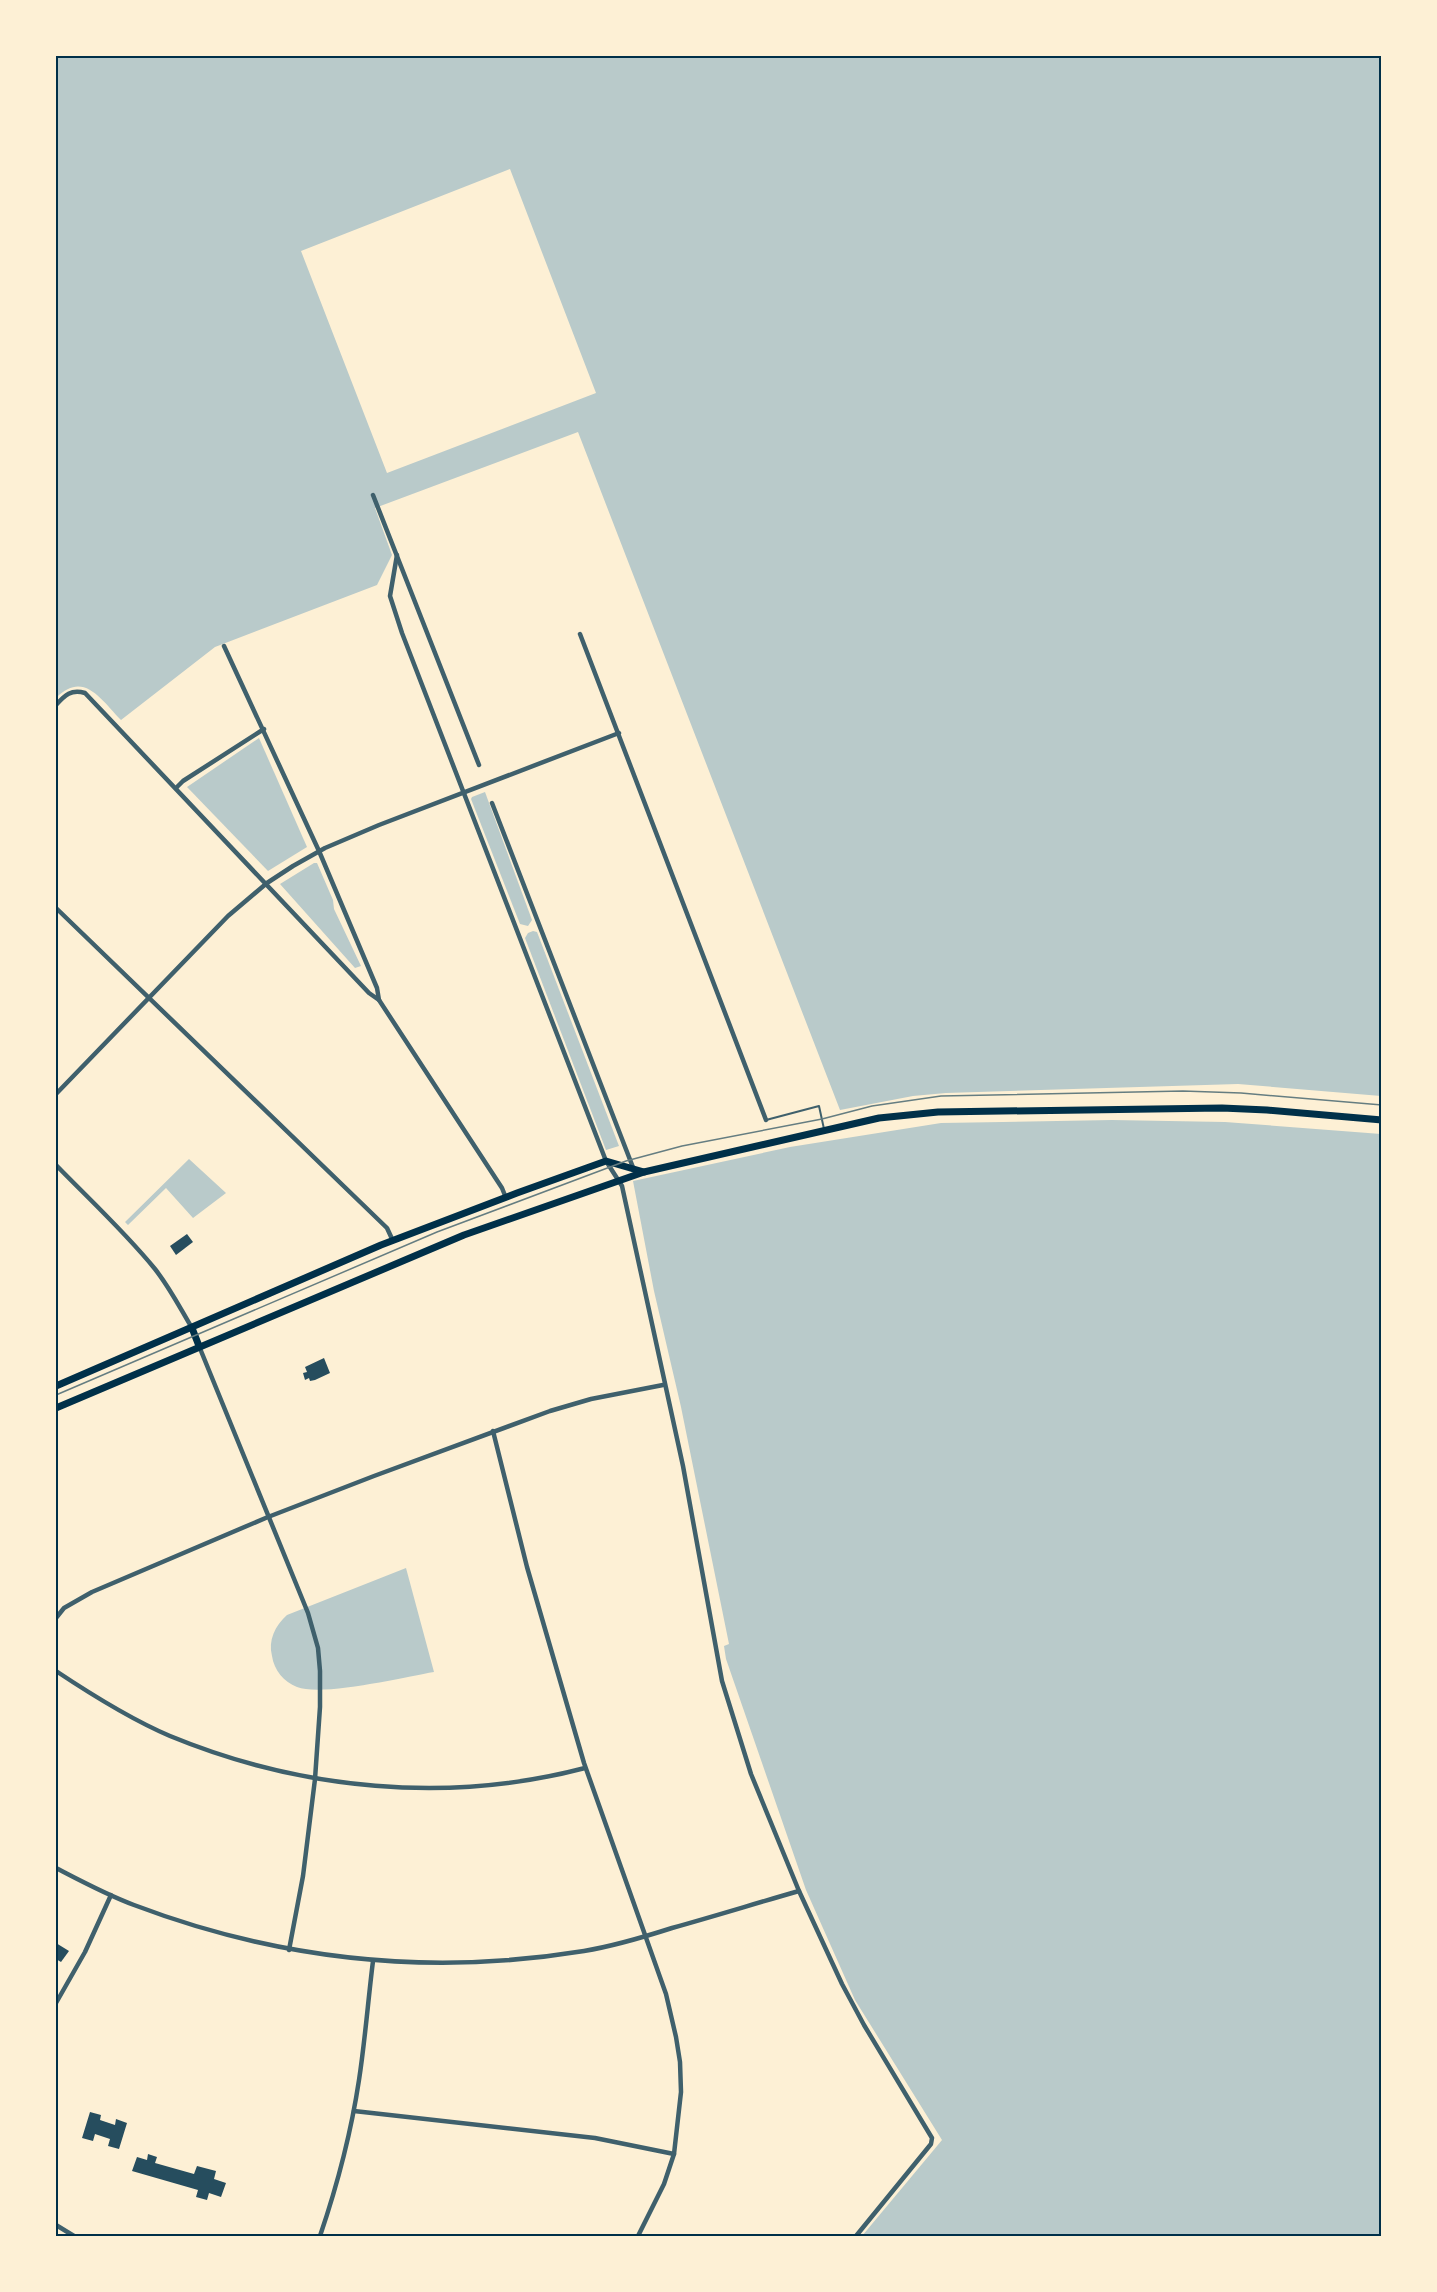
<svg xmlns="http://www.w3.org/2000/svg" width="1437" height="2292" font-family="'Space Grotesk',sans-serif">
  <rect width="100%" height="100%" fill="#fdf0d5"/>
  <g fill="#b9caca" fill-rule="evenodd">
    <path d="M56,56h1325v1040l-143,-12 -292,9 -33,3 -73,14 -262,-678 -203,76 17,47 -15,30 -162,62 -94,73c-20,-20 -37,-50 -65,-22zM510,169l86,224 -209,80 -86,-222z"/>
    <polygon points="259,738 307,847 268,871 187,787"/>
    <polygon points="485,792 532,920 528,926 520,924 471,799 472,797"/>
    <polygon points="314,863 317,863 333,900 334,909 361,966 355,968 280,884"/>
    <polygon points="533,931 537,932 619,1146 606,1150 525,938 528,933"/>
    <polygon points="1112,1120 1225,1122 1381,1134 1381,2236 862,2236 942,2140 855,2000 806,1890 726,1659 724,1646 729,1644 681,1407 654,1291 633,1181 790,1147 941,1123"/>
    <polygon points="189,1159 226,1193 193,1218 166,1188 128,1225 125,1222"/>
    <path d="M406,1568l28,104c-30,5 -112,25 -137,15 -13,-5 -23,-17 -25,-31 -4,-16 3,-30 15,-41z"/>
  </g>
  <g fill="#264d5e">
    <polygon points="187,1234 193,1242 176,1255 170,1246"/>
    <polygon points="324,1358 330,1373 315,1380 310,1381 309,1378 305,1380 303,1373 307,1372 305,1367"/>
    <polygon points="56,1943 69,1951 61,1962 56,1959"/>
    <polygon points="90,2112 101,2115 100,2120 115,2125 116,2119 127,2123 119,2149 108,2146 110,2139 95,2134 93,2141 82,2138"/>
    <polygon points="148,2154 157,2157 155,2163 194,2174 197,2166 216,2171 214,2179 226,2183 221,2197 209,2193 207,2200 196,2197 198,2190 132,2171 137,2157 147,2160"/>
  </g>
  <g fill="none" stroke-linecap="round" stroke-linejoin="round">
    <polyline stroke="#3f606c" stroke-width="2" points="766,1120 819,1106 824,1129"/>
    <g stroke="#3f606c" stroke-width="4.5">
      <polyline points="373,495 479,765"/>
      <polyline points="397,555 390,596 402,633 606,1161 622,1186 683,1466 722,1681 751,1774 799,1891 842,1984 864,2025 932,2138 931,2144 856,2236"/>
      <polyline points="580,634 766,1120"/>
      <polyline points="224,646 319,851 377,988 379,1000 502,1188 506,1198"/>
      <path d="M56,705c9,-10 15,-16 29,-12l284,300 10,7"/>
      <polyline points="176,788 183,781 264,729"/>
      <polyline points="492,803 634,1170"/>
      <polyline points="56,908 387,1228 393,1241"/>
      <polyline points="56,1094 228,916 267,883 293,866 325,848 379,825 619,733"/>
      <path d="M56,1165c33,34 69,67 99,104 15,19 25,39 37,59"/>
      <polyline points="199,1346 308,1613 318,1648 320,1671 320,1707 315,1779 303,1876 289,1950"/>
      <polyline points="493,1431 527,1567 584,1763 666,1994 676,2037 680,2062 681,2092 674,2154 664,2184 638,2236"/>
      <polyline points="56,1618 64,1608 92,1592 268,1517 374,1476 550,1411 591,1399 663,1385"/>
      <path d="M56,1671c36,24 74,48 114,65 131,54 278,68 415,32"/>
      <path d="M56,1868c25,13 51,27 78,37 145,55 297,71 450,46 30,-5 60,-14 88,-23 43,-12 85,-25 127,-37"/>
      <polyline points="56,2003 85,1952 111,1895"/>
      <polyline points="354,2111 595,2138 674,2154"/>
      <polyline points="56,2225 74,2236"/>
      <path d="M320,2236c17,-50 31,-103 39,-156 6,-39 9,-79 14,-119"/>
    </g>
    <g stroke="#003049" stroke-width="7">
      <polyline points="192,1328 199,1346"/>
      <polyline points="56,1386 381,1245 517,1193 606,1161 644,1172"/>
      <polyline points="56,1408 464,1235 644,1172 879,1118 938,1112 1222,1108 1267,1110 1382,1120"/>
    </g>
    <polyline stroke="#657d81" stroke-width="1.5" points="56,1395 437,1232 626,1161 682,1146 822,1119 872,1106 941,1096 1183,1091 1241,1093 1382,1105"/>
  </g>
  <rect width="1437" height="2292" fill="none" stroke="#fdf0d5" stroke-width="114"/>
  <rect x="57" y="57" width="1323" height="2178" fill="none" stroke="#003049" stroke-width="2"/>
</svg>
